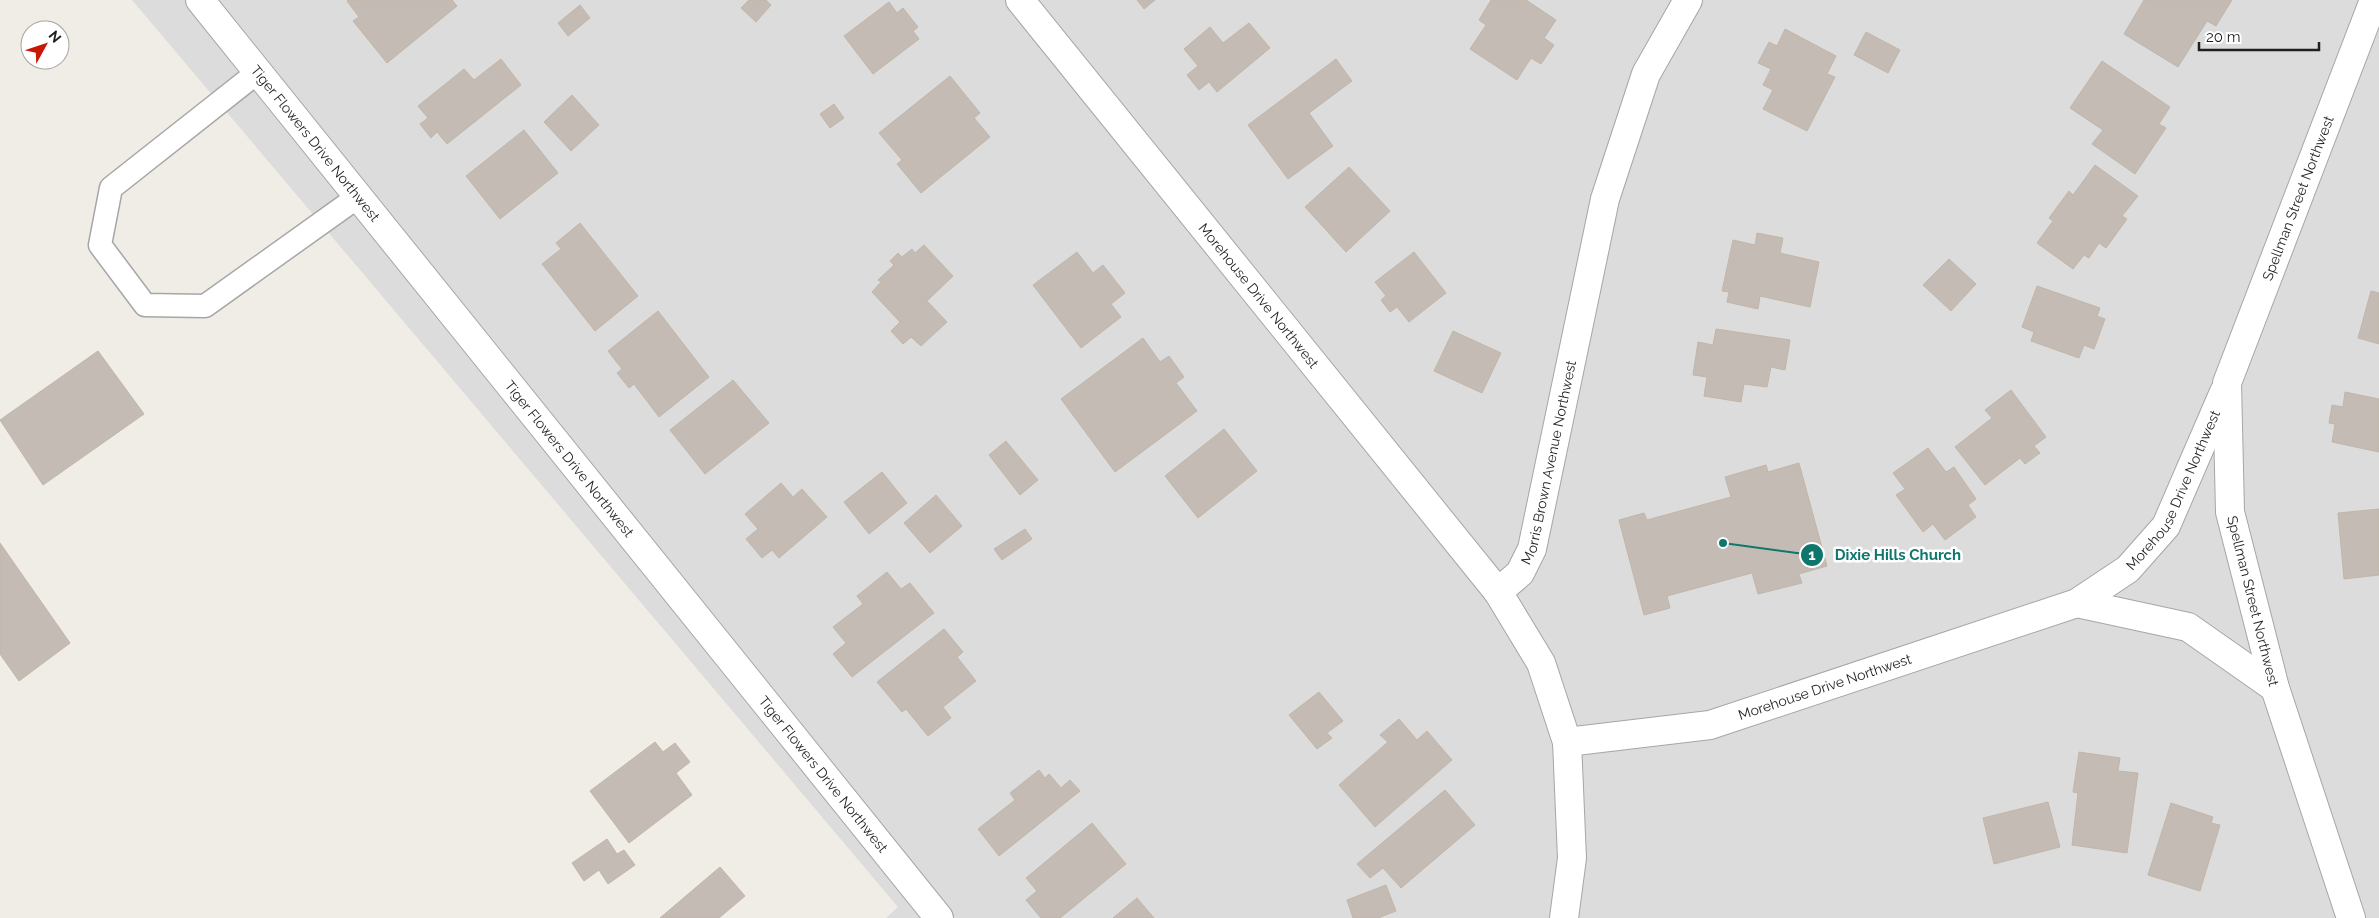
<svg xmlns="http://www.w3.org/2000/svg" width="2379" height="918" font-family="Raleway,sans-serif">
  <rect width="100%" height="100%" fill="#efede5"/>
  <polygon fill="#dddcdc" points="132,0 2379,0 2379,918 886,918 898,907"/>
  <g fill="#c4bcb4" stroke="#c1b5a8">
    <polygon points="348,0 452,0 457,6 387,63 353,21 359,17 347,1"/>
    <polygon points="749,0 766,0 771,5 756,22 741,8"/>
    <polygon points="1137,0 1155,0 1144,9"/>
    <polygon points="1491,0 1526,0 1556,20 1544,38 1554,45 1541,64 1531,58 1517,80 1470,49 1486,25 1479,20"/>
    <polygon points="2144,0 2232,0 2216,26 2207,21 2178,67 2124,34"/>
    <polygon points="889,2 897,13 903,8 918,27 913,31 919,39 873,74 844,36"/>
    <polygon points="580,5 590,18 568,36 558,23"/>
    <polygon points="1249,23 1270,48 1217,92 1209,82 1199,90 1187,75 1198,66 1184,49 1210,27 1223,43"/>
    <polygon points="1785,29 1836,56 1827,74 1835,77 1807,131 1763,109 1773,90 1763,85 1771,69 1758,63 1769,42 1777,46"/>
    <polygon points="1866,32 1900,50 1888,73 1854,55"/>
    <polygon points="501,59 521,85 447,144 437,132 431,138 420,124 428,118 418,106 464,69 474,80"/>
    <polygon points="1336,59 1352,81 1309,113 1333,146 1288,179 1248,125"/>
    <polygon points="2102,61 2170,107 2159,124 2166,128 2135,174 2092,144 2103,130 2070,108"/>
    <polygon points="950,76 980,113 974,118 990,137 921,193 897,164 902,160 879,133"/>
    <polygon points="572,95 599,125 571,151 544,122"/>
    <polygon points="834,104 844,118 830,128 820,114"/>
    <polygon points="524,130 558,173 500,219 466,176"/>
    <polygon points="2095,165 2138,196 2122,216 2127,219 2106,248 2099,243 2089,258 2084,255 2073,269 2037,243 2053,221 2049,218 2069,191 2073,195"/>
    <polygon points="1349,167 1390,211 1346,252 1305,207"/>
    <polygon points="580,223 638,296 595,331 542,264 561,249 556,243"/>
    <polygon points="1757,233 1783,238 1780,253 1819,262 1810,307 1760,296 1758,309 1727,302 1729,292 1722,291 1733,240 1755,245"/>
    <polygon points="924,245 953,276 927,301 947,322 921,346 911,337 903,344 891,331 900,322 872,292 881,282 878,280 894,265 890,261 898,253 902,257 912,249 915,253"/>
    <polygon points="1077,252 1093,273 1103,265 1125,293 1111,304 1121,317 1081,348 1033,285"/>
    <polygon points="1414,252 1446,293 1409,322 1397,307 1390,312 1381,300 1386,296 1375,282"/>
    <polygon points="1949,259 1976,284 1951,311 1923,285"/>
    <polygon points="2037,286 2100,308 2097,316 2105,319 2094,349 2084,345 2079,358 2031,341 2034,332 2022,327"/>
    <polygon points="2371,291 2379,293 2379,344 2358,338"/>
    <polygon points="658,311 709,377 659,417 634,384 629,388 617,373 622,369 608,351"/>
    <polygon points="1716,329 1790,340 1785,370 1771,367 1767,387 1744,384 1741,402 1704,396 1707,377 1693,375 1698,342 1713,345"/>
    <polygon points="1453,331 1501,353 1482,393 1434,371"/>
    <polygon points="1143,338 1160,362 1169,356 1184,377 1176,383 1197,411 1115,472 1061,399"/>
    <polygon points="98,351 144,414 43,485 0,420"/>
    <polygon points="733,380 769,423 705,474 670,430"/>
    <polygon points="2011,390 2046,437 2034,446 2040,453 2025,464 2020,458 1985,485 1955,447 1992,418 1985,410"/>
    <polygon points="2345,392 2379,399 2379,452 2332,442 2335,424 2329,423 2332,405 2343,407"/>
    <polygon points="1224,429 1257,471 1198,518 1165,476"/>
    <polygon points="1006,441 1038,480 1020,495 989,455"/>
    <polygon points="1928,448 1946,472 1954,467 1976,499 1968,505 1976,517 1945,540 1933,524 1923,532 1896,495 1905,489 1893,473"/>
    <polygon points="1799,463 1827,566 1799,574 1802,583 1758,594 1752,573 1667,596 1670,608 1644,615 1619,520 1644,513 1647,520 1731,497 1725,477 1766,465 1768,472"/>
    <polygon points="882,472 907,503 869,534 844,502"/>
    <polygon points="781,483 793,497 802,489 827,517 779,558 772,550 762,558 746,539 758,529 745,514"/>
    <polygon points="936,495 962,526 930,553 904,523"/>
    <polygon points="2379,509 2379,575 2344,579 2338,513"/>
    <polygon points="1025,529 1032,539 1002,560 994,549"/>
    <polygon points="0,543 70,643 19,681 0,654"/>
    <polygon points="887,572 901,589 910,583 934,613 852,677 833,654 846,643 833,627 863,604 857,596"/>
    <polygon points="944,629 963,652 957,657 976,681 943,707 951,718 928,736 906,709 902,712 877,682"/>
    <polygon points="1319,692 1343,721 1327,733 1332,738 1317,749 1289,715"/>
    <polygon points="1399,719 1417,740 1427,731 1452,760 1375,827 1339,785 1388,742 1380,735"/>
    <polygon points="655,742 663,752 675,743 690,762 676,773 692,795 629,843 590,791"/>
    <polygon points="2079,752 2120,758 2118,771 2138,773 2127,853 2072,845 2078,793 2073,792"/>
    <polygon points="1039,770 1045,778 1049,774 1061,788 1070,780 1080,791 999,856 978,829 1015,800 1010,793"/>
    <polygon points="1445,790 1475,825 1401,888 1383,868 1370,878 1357,864"/>
    <polygon points="2048,802 2060,847 1994,864 1983,818"/>
    <polygon points="2171,803 2213,817 2211,823 2220,825 2200,891 2148,875"/>
    <polygon points="1092,823 1126,864 1060,918 1041,918 1026,900 1037,891 1026,878"/>
    <polygon points="607,839 617,854 624,850 635,865 608,884 599,870 584,881 572,863"/>
    <polygon points="720,867 745,896 719,918 660,918"/>
    <polygon points="1386,885 1396,911 1378,918 1353,918 1347,900"/>
    <polygon points="1137,898 1154,918 1113,918"/>
  </g>
  <g fill="none" stroke-linecap="round" stroke-linejoin="round">
    <defs>
      <polyline id="lane" points="258,72 111,188 100,245 145,305 205,306 359,196"/>
      <g id="street">
        <path id="s1" d="M200,0l739,918"/>
        <path id="s2" d="M1020,0l478,592 43,71 26,79 5,116 -8,60"/>
        <path id="s3" d="M1498,592l22,-19 12,-24 73,-350 41,-125 42,-74"/>
        <polyline points="2077,603 2188,627 2275,688"/>
        <path id="s4" d="M1567,742l143,-17 367,-122 51,-34 38,-43 58,-134"/>
        <path id="s5" d="M2351,918l-76,-230 -45,-176 -3,-129 147,-383"/>
      </g>
    </defs>
    <use href="#lane" stroke="#a6a6a6" stroke-width="25"/>
    <use href="#street" stroke="#a6a6a6" stroke-width="30"/>
    <use href="#lane" stroke="#fff" stroke-width="22"/>
    <use href="#street" stroke="#fff" stroke-width="28"/>
  </g>
  <g text-anchor="middle" stroke-width="5" stroke-linejoin="round" paint-order="stroke">
    <g font-size="14" fill="#1f1f1f" stroke="#fff">
      <text dy="5" stroke="none"><textPath href="#s1" startOffset="184">Tiger Flowers Drive Northwest</textPath></text>
      <text dy="5" stroke="none"><textPath href="#s5" startOffset="751">Spellman Street Northwest</textPath></text>
      <text dy="5" stroke="none"><textPath href="#s2" startOffset="380">Morehouse Drive Northwest</textPath></text>
      <text dy="5" stroke="none"><textPath href="#s1" startOffset="589">Tiger Flowers Drive Northwest</textPath></text>
      <text dy="5" stroke="none"><textPath href="#s3" startOffset="144">Morris Brown Avenue Northwest</textPath></text>
      <text dy="5" stroke="none"><textPath href="#s4" startOffset="684">Morehouse Drive Northwest</textPath></text>
      <text transform="translate(2253 601) rotate(76)" y="5">Spellman Street Northwest</text>
      <text dy="5" stroke="none"><textPath href="#s4" startOffset="265">Morehouse Drive Northwest</textPath></text>
      <text dy="5" stroke="none"><textPath href="#s1" startOffset="994">Tiger Flowers Drive Northwest</textPath></text>
    </g>
  </g>
  <path fill="none" stroke="#0f766e" stroke-width="2" d="M1723 543L1812 555"/>
  <g fill="#0f766e" stroke="#fff" stroke-width="2">
    <circle cx="1723" cy="543" r="5"/>
    <circle cx="1812" cy="555" r="12"/>
  </g>
  <g font-size="15" text-anchor="middle" font-weight="bold" fill="#fff">
    <text x="1812" y="560">1</text>
  </g>
  <g font-size="15" text-anchor="middle" font-weight="bold" fill="#0f766e" stroke="#fff" stroke-width="5" stroke-linejoin="round" paint-order="stroke">
    <text x="1898" y="560">Dixie Hills Church</text>
  </g>
  <g transform="translate(45 45) rotate(50)"><circle r="24" fill="#ffffff" stroke="#a5a5a5"/>
  <path d="M0-4L9 19L0 12L-9 19Z" fill="#c91704"/>
  <text y="-8" font-size="14" font-weight="bold" text-anchor="middle" fill="#1f1f1f">N</text>
  </g>
  <path d="M2199 42v8h120v-8" fill="none" stroke="#1f1f1f" stroke-width="2.5"/>
  <text x="2206" y="42" font-size="15" fill="#1f1f1f" stroke="#ffffff" stroke-width="4" paint-order="stroke">20 m</text>
</svg>
